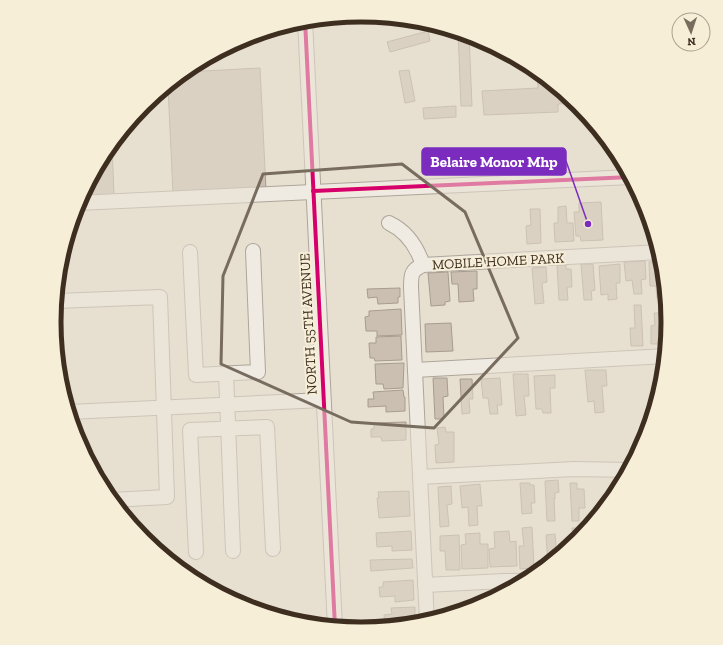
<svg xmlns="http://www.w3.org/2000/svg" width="723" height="645" font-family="'Zilla Slab',serif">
  <rect width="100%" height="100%" fill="#e7e0d1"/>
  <g fill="#cbbfb2" stroke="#a89c90">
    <polygon points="428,31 430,41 390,52 387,42"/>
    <polygon points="458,32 469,35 472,106 461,106"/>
    <polygon points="260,68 266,189 173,194 168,86 185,72"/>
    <polygon points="409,70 415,101 405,103 399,71"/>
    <polygon points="537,71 576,103 558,104 558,112 484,115 482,91 538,88"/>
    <polygon points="456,106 456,117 424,119 423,108"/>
    <polygon points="112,145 114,195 82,197 106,151"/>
    <polygon points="601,202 603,240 581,241 580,236 576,236 574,212 579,212 579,203"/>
    <polygon points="566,206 567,223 573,223 574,241 555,242 554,223 558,223 558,207"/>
    <polygon points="530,209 540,209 541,243 527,244 526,226 531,225"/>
    <polygon points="645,261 646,279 641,280 642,294 634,294 632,280 626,281 624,262"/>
    <polygon points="663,261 665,281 664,281 665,298 657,298 656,286 650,286 649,262"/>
    <polygon points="581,264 593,264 595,290 591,291 592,300 584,300"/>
    <polygon points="620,264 620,283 616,283 617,299 608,300 608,294 601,295 599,266"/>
    <polygon points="557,265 566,265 566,269 571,269 572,287 567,287 568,300 559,300"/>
    <polygon points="546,267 547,282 542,283 544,303 535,304 532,268"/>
    <polygon points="477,271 477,289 473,289 474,301 459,302 458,284 452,284 451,272"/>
    <polygon points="448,272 450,301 445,302 445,305 431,306 428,273"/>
    <polygon points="400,288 400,297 398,297 398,303 378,304 377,297 368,298 367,289"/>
    <polygon points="634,305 641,305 643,346 631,346 630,328 635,328"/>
    <polygon points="401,309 402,335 377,336 377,331 366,331 365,317 369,316 369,311"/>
    <polygon points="654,313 668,313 669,323 667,344 651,344 651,326 655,325"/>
    <polygon points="451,323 453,351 426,352 425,324"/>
    <polygon points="401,336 402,360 375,361 374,358 370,358 369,343 376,343 376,337"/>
    <polygon points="404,363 403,388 384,389 383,384 376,384 375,364"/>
    <polygon points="585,370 606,370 607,386 602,386 604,412 595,413 594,401 588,402"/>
    <polygon points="513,374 528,374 529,396 524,396 526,415 516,416"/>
    <polygon points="555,375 555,388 550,388 551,413 543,413 542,409 536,409 534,376"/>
    <polygon points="433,378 447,378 448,396 443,397 444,419 435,419"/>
    <polygon points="500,378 502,405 497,405 498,414 490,414 488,398 483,398 481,379"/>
    <polygon points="460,379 472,379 473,399 469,399 470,413 462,414"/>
    <polygon points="403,390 404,397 405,397 405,411 386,412 386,406 368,407 368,399 374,399 373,392"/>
    <polygon points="406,422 406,440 382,441 381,437 371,437 371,429 374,429 374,423"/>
    <polygon points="445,427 446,432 454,432 454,462 436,463 435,445 439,444 437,428"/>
    <polygon points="558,480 559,492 555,493 555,499 554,498 555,521 547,521 545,481"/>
    <polygon points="520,483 530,483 530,485 534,485 535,503 531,503 532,513 522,514"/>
    <polygon points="570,483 577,483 577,489 584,489 585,508 579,508 579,521 572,521"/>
    <polygon points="480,484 482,506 477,506 478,525 469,526 468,507 462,508 460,486"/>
    <polygon points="451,486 452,504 447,505 449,526 440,527 438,487"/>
    <polygon points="409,491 410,516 379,518 377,498 379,498 378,492"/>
    <polygon points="532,527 534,568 520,569 519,546 524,546 522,528"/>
    <polygon points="572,528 580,528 580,538 569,548 568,539 573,538"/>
    <polygon points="411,531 412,550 392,551 392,546 377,547 376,533"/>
    <polygon points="509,531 510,542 516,541 517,566 490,567 489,549 495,548 494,532"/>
    <polygon points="480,533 480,544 488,544 488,568 462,569 461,545 466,544 465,534"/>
    <polygon points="555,534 557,558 548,566 546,535"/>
    <polygon points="459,535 460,570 446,570 445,551 440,551 440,536"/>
    <polygon points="412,559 413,568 371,571 370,560"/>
    <polygon points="413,580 414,600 395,602 395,596 380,597 379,587 383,587 383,582"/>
    <polygon points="415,607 415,625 385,628 384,615 392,614 391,608"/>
  </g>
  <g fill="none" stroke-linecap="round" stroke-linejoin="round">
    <defs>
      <g id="minor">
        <polyline points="305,20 335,627"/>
        <polyline points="78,203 631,177"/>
        <path d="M389,223c17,8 28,24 34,42"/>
        <polyline points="190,252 196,375 258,372 253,251"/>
        <polyline points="56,301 160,297 167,497 111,500"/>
        <polyline points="415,370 666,356"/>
        <polyline points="226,373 233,551"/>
        <polyline points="69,412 323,400"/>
        <polyline points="420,477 574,469 630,470"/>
        <polyline points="196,552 190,430 267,427 273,549"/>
        <polyline points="425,585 504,581 527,581"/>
        <path d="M427,622l-16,-335c0,-12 0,-17 12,-22l237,-13"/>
      </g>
    </defs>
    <use href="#minor" stroke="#ada599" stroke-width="16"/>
    <use href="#minor" stroke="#efebe3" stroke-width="14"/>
    <defs>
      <g id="cycleway">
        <polyline points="305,20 335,627"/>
        <polyline points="313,191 631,177"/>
      </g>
    </defs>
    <use href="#cycleway" stroke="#f7eed8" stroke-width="6"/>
    <use href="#cycleway" stroke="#d6006c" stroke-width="4"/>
  </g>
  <path d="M0 0H723V645H0ZM402,164l63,48 53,126 -84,90 -83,-6 -130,-58 2,-88 40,-102z" fill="#e7e0d1" fill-opacity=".55" fill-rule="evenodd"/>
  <path fill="none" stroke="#786c5e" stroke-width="3" stroke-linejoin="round" d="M402,164l63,48 53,126 -84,90 -83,-6 -130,-58 2,-88 40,-102z"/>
  <g text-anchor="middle" stroke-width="4" stroke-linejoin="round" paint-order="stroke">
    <g font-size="14" fill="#3d2e20" stroke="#f7eed8">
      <text transform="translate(498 261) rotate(-3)" y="5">MOBILE HOME PARK</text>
      <text transform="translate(308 324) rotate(-93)" y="5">NORTH 55TH AVENUE</text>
    </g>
  </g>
  <path d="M0 0H723V645H0ZM61 322a300 300 0 1 1 600 0a300 300 0 1 1-600 0Z" fill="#f7eed8" fill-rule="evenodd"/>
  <path fill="none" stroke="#3d2e20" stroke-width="5" d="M61 322a300 300 0 1 1 600 0a300 300 0 1 1-600 0Z"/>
  <path fill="none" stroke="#7b2cbf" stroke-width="1.5" d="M588 224L566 161"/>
  <circle fill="#7b2cbf" stroke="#f7eed8" stroke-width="1.5" cx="588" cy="224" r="4"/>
  <rect fill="#7b2cbf" stroke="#7b2cbf" stroke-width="1.5" x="422" y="148" width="144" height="27" rx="4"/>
  <g font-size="15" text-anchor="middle" font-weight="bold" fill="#fff">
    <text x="494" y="167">Belaire Monor Mhp</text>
  </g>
  <g transform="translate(691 32) rotate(177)"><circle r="19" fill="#f7eed8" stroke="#ada18e"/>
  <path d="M0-3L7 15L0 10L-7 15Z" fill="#786c5e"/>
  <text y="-6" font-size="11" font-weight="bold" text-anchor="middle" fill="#3d2e20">N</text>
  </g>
</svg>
